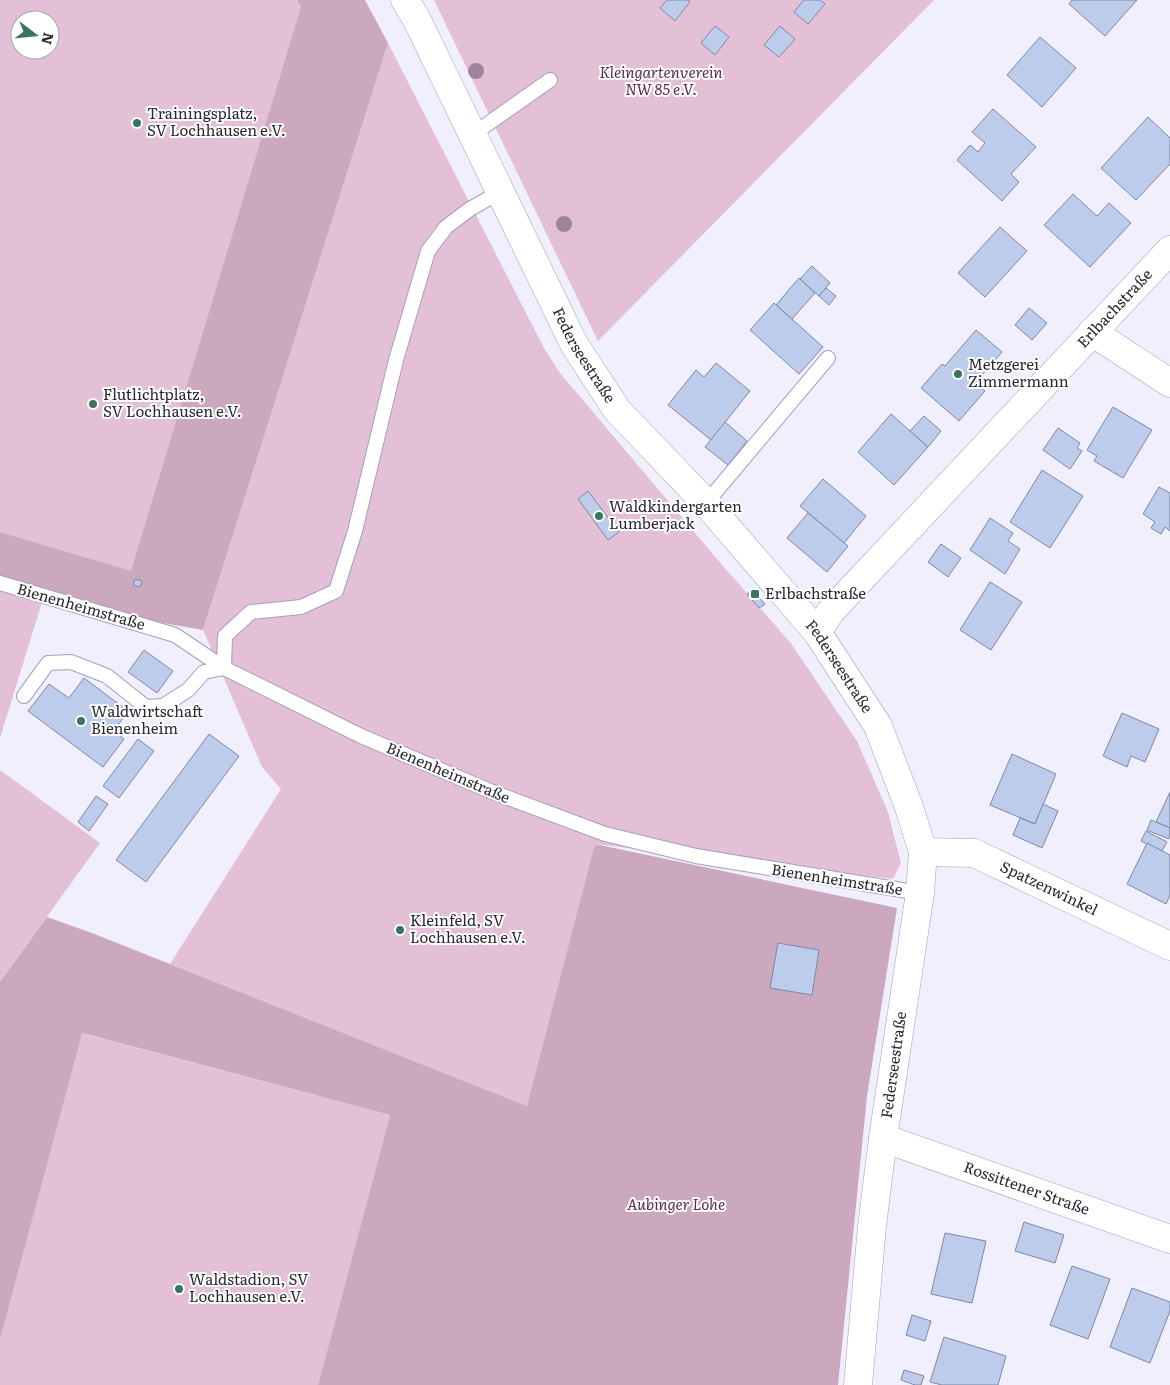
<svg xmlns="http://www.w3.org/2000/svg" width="1170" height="1385" font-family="Literata,serif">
  <rect width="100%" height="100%" fill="#f1effd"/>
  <g fill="#e3c0d6" fill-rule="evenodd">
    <path d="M0,0h297l5,7 -85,282 3,1 -89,282 -131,-40zM20,20h30v30h-30z"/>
    <polygon points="434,0 934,0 598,341"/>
    <polygon points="388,43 545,350 560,373 723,566 790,642 857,741 888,812 901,863 893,879 595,844 564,1000 527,1106 170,964 281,789 262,767 203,630"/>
    <polygon points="0,590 42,602 0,738"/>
    <polygon points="0,770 100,843 0,982"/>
    <polygon points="81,1033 390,1115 318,1385 0,1385 0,1340"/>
  </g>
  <g fill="#cca8be">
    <polygon points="297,0 365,0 388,43 203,630 42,602 0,590 0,532 131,571 301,7"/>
    <polygon points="595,844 897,908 867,1096 838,1385 318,1385 390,1115 82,1033 0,1340 0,982 47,917 92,933 527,1106"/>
  </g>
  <g fill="#beccec" stroke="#7b88a6">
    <polygon points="667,0 688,0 690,2 675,21 660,8"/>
    <polygon points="804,0 820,0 825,4 808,24 794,12"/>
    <polygon points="1072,0 1137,0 1105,36 1069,4"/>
    <polygon points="715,26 729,37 715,55 701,43"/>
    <polygon points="780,26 795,39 779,57 764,45"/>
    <polygon points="1040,37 1076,68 1042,107 1007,75"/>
    <polygon points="993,109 1036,147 1011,174 1019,182 1002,201 957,160 970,145 978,152 985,143 972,132"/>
    <polygon points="1148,117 1170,138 1170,164 1136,200 1101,168"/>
    <polygon points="1073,194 1097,216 1109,203 1131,223 1090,267 1044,225"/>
    <polygon points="1000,227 1027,251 985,297 958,273"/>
    <polygon points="812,266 830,283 819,296 800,279"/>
    <polygon points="799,278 815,293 792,319 776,305"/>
    <polygon points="826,288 836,296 829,305 819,296"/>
    <polygon points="774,303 823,347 799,374 750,330"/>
    <polygon points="1029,308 1047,323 1032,340 1015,325"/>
    <polygon points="976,330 1002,352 975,383 985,391 959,421 921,388 942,364 945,366"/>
    <polygon points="716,363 750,391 711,440 668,405 696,370 704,377"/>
    <polygon points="1113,407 1152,430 1123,478 1094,461 1097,456 1087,450"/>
    <polygon points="891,414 928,447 894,485 858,452"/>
    <polygon points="924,416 941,431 928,447 910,431"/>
    <polygon points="725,422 747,441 728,465 705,447"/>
    <polygon points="1058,428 1080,443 1077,448 1082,451 1070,469 1043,450"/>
    <polygon points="1042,470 1083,496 1050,548 1010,522"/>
    <polygon points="823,479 866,516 844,543 800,506"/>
    <polygon points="1159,487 1170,493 1170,531 1165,527 1161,534 1151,528 1155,522 1143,514"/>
    <polygon points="588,491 619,532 608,540 578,499"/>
    <polygon points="808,513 848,546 827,572 787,538"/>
    <polygon points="990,518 1013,533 1008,541 1020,549 1005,574 970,550"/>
    <polygon points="941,544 961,558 948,577 928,562"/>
    <polygon points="135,579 142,581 140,587 133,585"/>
    <polygon points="990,582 1022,602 991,650 960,630"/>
    <polygon points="752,590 765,604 759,608 747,594"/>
    <polygon points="144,650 173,671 157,693 128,672"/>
    <polygon points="84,678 128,711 114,731 124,739 103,767 28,711 49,684 69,698"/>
    <polygon points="1122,713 1159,729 1145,762 1131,756 1127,767 1103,756"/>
    <polygon points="209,734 239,756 146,882 116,860"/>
    <polygon points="138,739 154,751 119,798 103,786"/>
    <polygon points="1012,754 1056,774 1035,824 990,805"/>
    <polygon points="1170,792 1170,828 1156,822"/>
    <polygon points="96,796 108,804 89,831 78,822"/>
    <polygon points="1043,804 1058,811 1042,848 1013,835 1020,818 1035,824"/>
    <polygon points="1151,820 1170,828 1169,839 1147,830"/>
    <polygon points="1146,831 1167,842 1162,851 1141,841"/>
    <polygon points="1147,843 1170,855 1170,895 1166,904 1127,884"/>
    <polygon points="778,943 819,950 812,995 770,988"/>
    <polygon points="1024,1222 1064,1235 1055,1263 1015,1251"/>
    <polygon points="945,1233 986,1241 972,1303 931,1294"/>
    <polygon points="1072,1266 1110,1279 1088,1339 1050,1325"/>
    <polygon points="1132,1288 1170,1302 1170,1311 1150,1363 1110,1347"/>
    <polygon points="912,1315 931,1321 925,1341 906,1335"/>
    <polygon points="944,1337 1006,1356 998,1385 942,1385 930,1382"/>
    <polygon points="904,1370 924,1376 921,1385 915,1385 901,1380"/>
  </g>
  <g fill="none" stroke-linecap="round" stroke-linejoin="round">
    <defs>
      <g id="lane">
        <polyline points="472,135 550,80"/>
        <polyline points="706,503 828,358"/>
        <polyline points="0,583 175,635 224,668 361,736 490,791 605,834 696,856 920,893"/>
        <polyline points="224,668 225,636 251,612 301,607 336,591 355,531 396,360 428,251 446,227 470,209 500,192"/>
        <polyline points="24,696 48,663 71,662 107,676 146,707 163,706 188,690 204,672 224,668"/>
      </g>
      <g id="street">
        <path id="s1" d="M405,0l12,20 157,324 43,66 89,93 111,129 61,94 31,81 14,45 -3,41 -37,245 -11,88 -14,159"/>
        <polyline points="1092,332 1170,383"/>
        <path id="s2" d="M817,632l14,-21 339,-361"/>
        <path id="s3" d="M923,852l51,1 196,93"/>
        <path id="s4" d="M883,1138l287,101"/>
      </g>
    </defs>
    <use href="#lane" stroke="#a39ec0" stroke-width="16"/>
    <use href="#street" stroke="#a39ec0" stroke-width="29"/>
    <use href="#lane" stroke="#fff" stroke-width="14"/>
    <use href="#street" stroke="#fff" stroke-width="28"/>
  </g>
  <g fill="#9e839b">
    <circle cx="476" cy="71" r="8"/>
    <circle cx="564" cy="224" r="8"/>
  </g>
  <g fill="#397662" stroke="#fff" stroke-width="2">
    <circle cx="137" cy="123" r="5"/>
    <circle cx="958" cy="374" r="5"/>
    <circle cx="93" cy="404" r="5"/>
    <circle cx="599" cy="516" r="5"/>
    <rect x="750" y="589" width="10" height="10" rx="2.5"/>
    <circle cx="81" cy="721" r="5"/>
    <circle cx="400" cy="930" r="5"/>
    <circle cx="179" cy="1289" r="5"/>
  </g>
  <g text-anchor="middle" stroke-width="4" stroke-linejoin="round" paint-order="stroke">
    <g font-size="15" font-style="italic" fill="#5a2b4b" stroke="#fff">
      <text x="661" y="78">Kleingartenverein<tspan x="661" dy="17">NW 85 e.V.</tspan></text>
      <text x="676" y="1210">Aubinger Lohe</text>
    </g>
    <g font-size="15" fill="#292734" stroke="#fff" text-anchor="start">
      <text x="147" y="119">Trainingsplatz,<tspan x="147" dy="17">SV Lochhausen e.V.</tspan></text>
      <text x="968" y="370">Metzgerei<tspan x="968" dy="17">Zimmermann</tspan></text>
      <text x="103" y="400">Flutlichtplatz,<tspan x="103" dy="17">SV Lochhausen e.V.</tspan></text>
      <text x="609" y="512">Waldkindergarten<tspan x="609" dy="17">Lumberjack</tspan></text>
      <text x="765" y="599">Erlbachstraße</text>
      <text x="91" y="717">Waldwirtschaft<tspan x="91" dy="17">Bienenheim</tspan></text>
      <text x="410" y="926">Kleinfeld, SV<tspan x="410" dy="17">Lochhausen e.V.</tspan></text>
      <text x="189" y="1285">Waldstadion, SV<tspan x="189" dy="17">Lochhausen e.V.</tspan></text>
    </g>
    <g font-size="15" fill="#292734" stroke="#fff">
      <text dy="5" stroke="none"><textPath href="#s2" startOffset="440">Erlbachstraße</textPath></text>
      <text dy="5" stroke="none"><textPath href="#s1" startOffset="398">Federseestraße</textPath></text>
      <text transform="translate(81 607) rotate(16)" y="5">Bienenheimstraße</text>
      <text dy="5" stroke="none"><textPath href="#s1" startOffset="802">Federseestraße</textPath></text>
      <text transform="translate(448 773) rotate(23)" y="5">Bienenheimstraße</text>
      <text transform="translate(837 880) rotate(9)" y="5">Bienenheimstraße</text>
      <text dy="5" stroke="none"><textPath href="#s3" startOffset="134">Spatzenwinkel</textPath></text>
      <text transform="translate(894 1065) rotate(-82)" y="5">Federseestraße</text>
      <text dy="5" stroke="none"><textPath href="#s4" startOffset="152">Rossittener Straße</textPath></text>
    </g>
  </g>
  <g transform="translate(35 35) rotate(106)"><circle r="24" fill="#ffffff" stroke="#a9a9ae"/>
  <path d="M0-4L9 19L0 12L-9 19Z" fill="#397662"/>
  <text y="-8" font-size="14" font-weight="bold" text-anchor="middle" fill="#292734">N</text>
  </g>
</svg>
